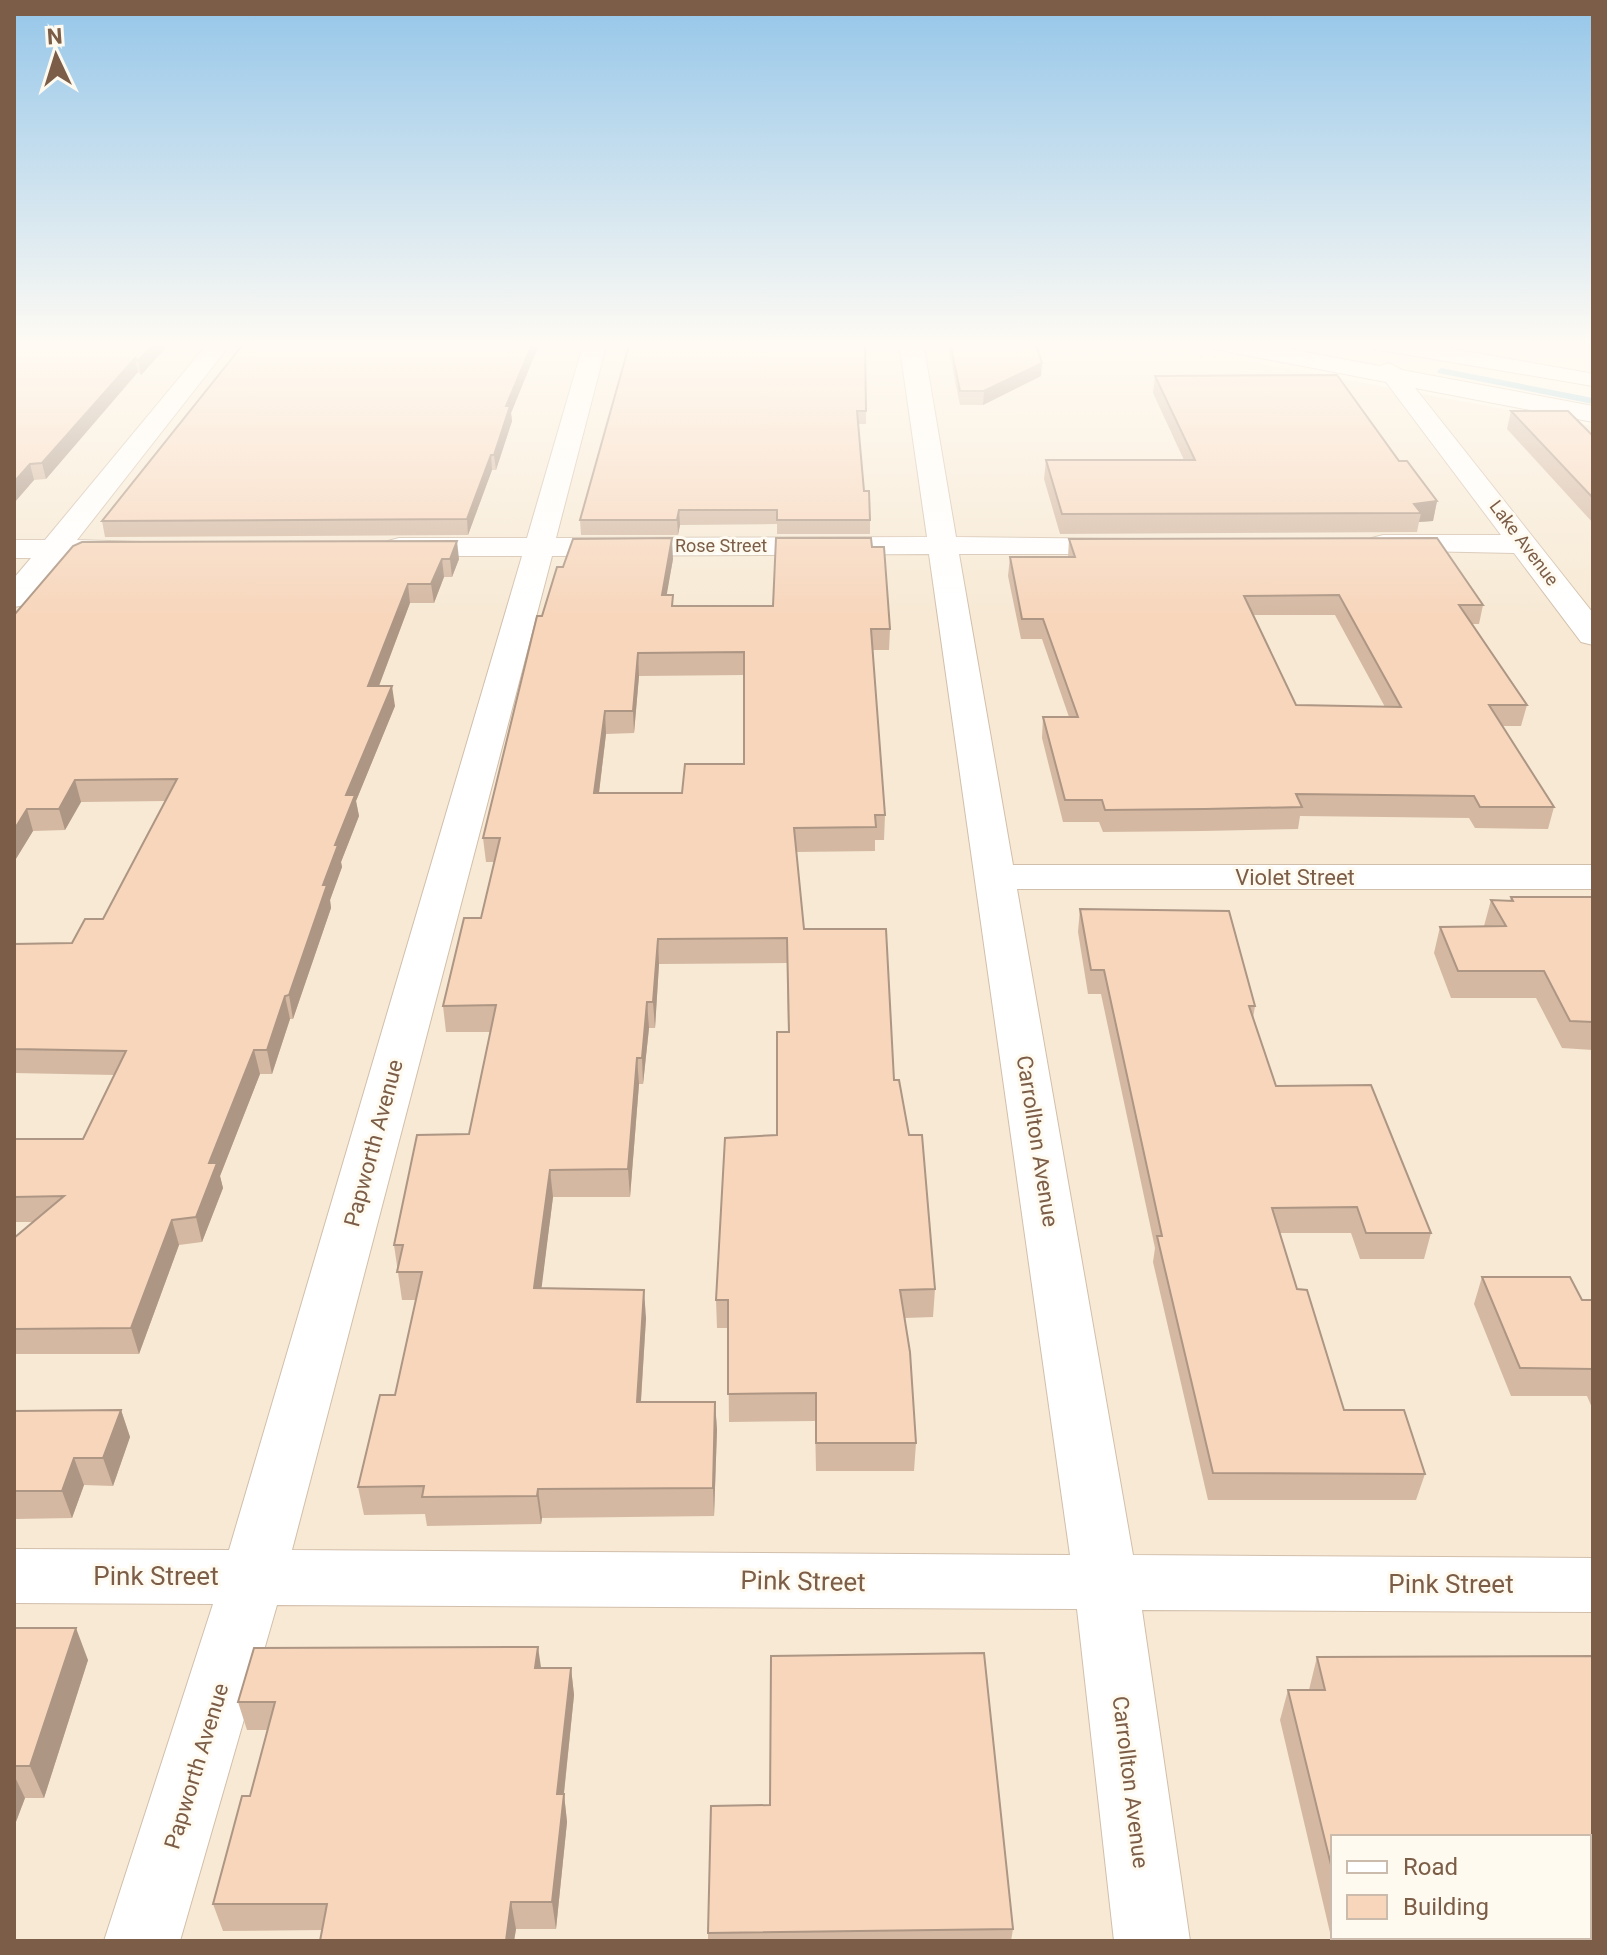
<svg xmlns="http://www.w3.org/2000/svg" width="1607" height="1955" font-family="Roboto,sans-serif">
  <rect width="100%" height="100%" fill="#fef7e7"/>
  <path fill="#f7e9d4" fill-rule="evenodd" d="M14,342h1133l446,84v1515h-1579zM1333,1837h256v100h-256z"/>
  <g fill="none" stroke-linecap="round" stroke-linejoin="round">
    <polygon fill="#9ed0de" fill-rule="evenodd" points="1441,368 1593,398 1593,404 1438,373 1437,371"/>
    <defs>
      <g id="street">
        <polygon points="209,342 232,342 77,540 141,542 145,548 141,554 62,558 25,605 14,607 14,578 31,558 14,558 14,540 45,540"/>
        <path d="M584,342h23l-51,196 371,-1 -28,-195h24l33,195 181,2 4,6 -4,6 -11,3h-167l54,311h580v24h-576l116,666 460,3v54l-451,-2 48,331h-76l-37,-332 -800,-4 -97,336h-76l109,-337 -199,-1v-54l215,1 293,-994h-123l-11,-3 -4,-6 4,-6 11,-3h128zM929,554l141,1001 -778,-5 260,-994z"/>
        <polygon points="1203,342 1251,342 1380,366 1389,363 1402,370 1593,406 1593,422 1415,388 1593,613 1593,645 1581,642 1514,553 1372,550 1368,544 1372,538 1383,535 1501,535 1386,382 1214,349"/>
        <polygon points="1363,342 1414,342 1589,373 1593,374 1593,386 1374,349"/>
      </g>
    </defs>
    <use href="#street" stroke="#d2bfab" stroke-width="2"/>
    <use href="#street" fill="#fff" fill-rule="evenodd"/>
  </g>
  <g fill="#d4b8a2" fill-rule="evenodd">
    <polygon points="14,342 171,342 141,375 138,372 46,479 34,480 14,503"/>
    <polygon points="245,342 540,342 511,413 512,421 496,470 492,470 468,535 105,537 102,521"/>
    <polygon points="630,342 866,411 866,424 858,424 864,491 870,520 870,534 777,534 777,524 680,525 678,535 581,535 580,520"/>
    <polygon points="947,342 1035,342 1042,363 1041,376 983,405 960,405"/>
    <polygon points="1566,342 1593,342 1593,347"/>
    <polygon points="1155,376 1399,461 1437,501 1433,521 1419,522 1417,532 1060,534 1044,479 1046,460 1184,460 1153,393"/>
    <polygon points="1511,411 1593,436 1593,523 1507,429"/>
    <path d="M1069,539l414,66 -4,19h-7l55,81 -6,21h-19l52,81 -6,22 -73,-1 -6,-10 -169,-2 -2,13 -96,2 -99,1 -4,-10h-36l-21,-84 1,-21h26l-27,-78h-21l-13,-63 2,-19h58zM1253,615h82l50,92 -89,-2z"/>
    <polygon points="73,546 459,559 452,577 444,577 434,603 410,603 379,686 395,706 356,801 359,816 341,862 342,867 330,900 331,908 293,1019 290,1019 272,1074 260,1074 220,1176 223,1188 202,1242 179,1245 139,1354 14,1354 14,1238 34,1222 14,1222 14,1139 83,1139 115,1075 14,1073 14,944 72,943 103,919 166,801 81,802 65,830 33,831 14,862"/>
    <path d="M872,547l18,82 -1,21h-17l13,165 -1,25h-9v11l-79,1 8,77 90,151 41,209 -2,28 -28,1 11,125 -2,28h-98l-1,-50 -86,1 -1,-94h-11l-1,-28 61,-165 11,-103 -1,-69 -128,1 -4,64h-6l-6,56h-4l-9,113h-77l-12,91 105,30 -5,84h74l2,28 -3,86 -172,2 -1,6 -114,2 -2,-12 -61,1 -6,-28 37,-92 21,-95h-14l-8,-55 75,-111 22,-102h-45l-3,-26 38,-88 13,-56h-8l-3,-24 59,-222 131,-57 -7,36 8,11h99zM744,675v89l-62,29h-83l7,-59 28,-1 5,-57z"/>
    <polygon points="1511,897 1593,897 1593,1050 1562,1048 1536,998 1451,998 1434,953 1440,927 1484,926 1491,900 1510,901"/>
    <polygon points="1080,909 1255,1006 1253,1018 1276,1086 1431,1233 1424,1259 1360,1259 1351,1233 1280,1233 1297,1289 1344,1410 1425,1474 1416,1500 1208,1500 1153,1262 1155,1248 1101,994 1088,994 1078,932"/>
    <polygon points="1482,1277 1582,1300 1593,1300 1593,1410 1587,1396 1511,1396 1474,1304"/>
    <polygon points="121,1410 130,1437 113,1486 84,1485 72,1518 14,1519 14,1411"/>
    <polygon points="14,1628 88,1660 44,1798 25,1798 14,1827"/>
    <path d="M1317,1657l276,284h-261l-52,-221 8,-30h21zM1333,1837l256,100h-256z"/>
    <polygon points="541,1668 571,1668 574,1695 564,1794 567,1822 556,1929 516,1929 514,1941 320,1941 322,1930 223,1931 213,1904 250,1796 268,1730 247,1730 238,1702"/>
    <polygon points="1013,1929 1011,1941 708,1941 708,1933"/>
  </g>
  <g fill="#ad9684">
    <polygon points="155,342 171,342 141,375 138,361"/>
    <polygon points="533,342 540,342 511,413 512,421 496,470 494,455 506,406"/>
    <polygon points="135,358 138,372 46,479 42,463"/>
    <polygon points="1042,363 1041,376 983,405 984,391"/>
    <polygon points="491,455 492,470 468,535 467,519"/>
    <polygon points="30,464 34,480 14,503 14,482"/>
    <polygon points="1437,501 1433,521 1419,522 1421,513 1414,504"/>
    <polygon points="679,510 680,525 678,535 677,520"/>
    <polygon points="672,538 673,559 663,616 662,595"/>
    <polygon points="457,541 459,559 452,577 450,559"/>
    <polygon points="442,559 444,577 434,603 431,584"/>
    <polygon points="408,584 410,603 371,707 368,686"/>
    <polygon points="638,653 639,676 634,733 633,711"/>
    <polygon points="392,686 395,706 356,801 359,816 341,862 342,867 330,900 331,908 293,1019 289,995 335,845 346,795"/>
    <polygon points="605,711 606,734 596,817 594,793"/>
    <polygon points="75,780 81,802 65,830 59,809"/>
    <polygon points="27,809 33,831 14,862 14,830"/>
    <polygon points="658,939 659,964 655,1028 653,1002"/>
    <polygon points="285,996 290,1019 272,1074 267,1050"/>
    <polygon points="647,1002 649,1028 643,1084 642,1058"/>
    <polygon points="254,1050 260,1074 220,1176 223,1188 202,1242 196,1217 209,1163"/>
    <polygon points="637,1058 639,1084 630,1197 628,1169"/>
    <polygon points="550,1170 553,1197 538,1316 534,1288"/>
    <polygon points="172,1220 179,1245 139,1354 131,1328"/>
    <polygon points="644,1290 646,1318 639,1430 637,1402"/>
    <polygon points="715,1402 717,1430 714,1516 713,1488"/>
    <polygon points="121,1410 130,1437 113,1486 103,1458"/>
    <polygon points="74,1458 84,1485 72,1518 62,1491"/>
    <polygon points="538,1489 542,1518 541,1524 537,1496"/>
    <polygon points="76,1628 88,1660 44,1798 30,1766"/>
    <polygon points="538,1647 542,1674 535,1668"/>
    <polygon points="571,1668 574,1695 562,1811 564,1794 567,1822 556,1929 552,1902 557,1794"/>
    <polygon points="14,1775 25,1798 14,1827"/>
    <polygon points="511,1902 516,1929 514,1941 506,1941"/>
  </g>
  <g fill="#f7d6bc" stroke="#ad9684" stroke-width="2" fill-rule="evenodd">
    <polygon points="14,342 155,342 138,361 135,358 42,463 30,464 14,482"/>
    <polygon points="245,342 533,342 506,406 510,406 494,455 491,455 467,519 102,521"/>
    <polygon points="630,342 865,342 866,411 857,411 864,491 869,491 870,520 777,520 777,510 679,510 677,520 580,520"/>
    <polygon points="950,342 1035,342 1042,363 984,391 960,391"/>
    <polygon points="1337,375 1399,461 1407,461 1437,501 1414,504 1421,513 1062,514 1046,460 1195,460 1155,376"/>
    <polygon points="1511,411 1568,411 1593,436 1593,498"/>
    <path d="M672,538l-10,57h11l-1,11h101l3,-68h95l1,9h12l6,82h-19l14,186h-10l1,12 -82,1 10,101h82l8,151h5l10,55h13l13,154 -35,1 10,62 6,91h-100v-50l-88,1v-94h-12l9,-162 52,-3v-103h12l-2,-94 -129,1 -5,63h-6l-5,56h-5l-9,111 -78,1 -16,118 110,2 -7,112h78l-2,86 -175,1 -1,7 -115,1 2,-11 -66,1 22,-92h15l27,-123h-25l6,-27h-9l23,-110 52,-1 27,-129 -53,1 21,-88h17l19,-80h-17l54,-222h5l15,-49h6l10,-28zM744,652v112h-59l-3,29h-88l11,-82h28l5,-58z"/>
    <path d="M1437,538l46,67h-24l68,100h-38l65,102h-74l-6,-11 -178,-2 6,13 -97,2 -100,1 -3,-10h-37l-22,-83h35l-35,-98h-21l-12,-62h65l-6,-18zM1339,595l62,112 -105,-2 -52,-109z"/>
    <polygon points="457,541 450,559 442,559 431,584 408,584 368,686 392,686 346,795 355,795 335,845 338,845 323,885 327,885 289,995 285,996 267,1050 254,1050 209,1163 217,1163 196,1217 172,1220 131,1328 14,1329 14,1238 64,1196 14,1197 14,1139 83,1139 126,1051 14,1049 14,944 72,943 85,919 103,919 177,779 75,780 59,809 27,809 14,830 14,615 73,546 82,542"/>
    <polygon points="1511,897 1593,897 1593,1022 1570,1021 1544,971 1458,971 1440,927 1506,926 1491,900 1513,901"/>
    <polygon points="1080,909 1229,911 1255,1006 1249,1006 1276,1086 1371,1085 1431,1233 1366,1233 1357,1207 1272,1208 1297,1289 1307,1290 1344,1410 1404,1410 1425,1474 1213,1473 1157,1236 1162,1236 1104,970 1091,970"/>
    <polygon points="1482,1277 1570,1277 1582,1300 1593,1300 1593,1369 1520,1368"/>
    <polygon points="121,1410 103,1458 74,1458 62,1491 14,1491 14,1411"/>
    <polygon points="14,1628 76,1628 30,1766 14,1766"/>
    <polygon points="538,1647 535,1668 571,1668 557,1794 564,1794 552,1902 511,1902 506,1941 320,1941 327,1904 213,1904 242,1796 250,1796 275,1702 238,1702 254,1648"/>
    <polygon points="984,1653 1013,1929 708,1933 711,1806 770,1805 771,1656"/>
    <polygon points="1593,1656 1593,1941 1361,1941 1361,1938 1349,1938 1349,1937 1589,1937 1589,1837 1333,1837 1333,1873 1288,1690 1325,1690 1317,1657"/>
  </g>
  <linearGradient id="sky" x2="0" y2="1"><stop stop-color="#95c6e9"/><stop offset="0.56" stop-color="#fffbf4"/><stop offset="1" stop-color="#fffbf4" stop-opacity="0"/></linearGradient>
  <rect width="1607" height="616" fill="url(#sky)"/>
  <g text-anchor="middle" stroke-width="6" stroke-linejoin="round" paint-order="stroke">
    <g font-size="18" fill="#7b5d48" stroke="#fffaef">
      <text transform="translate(1524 543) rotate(53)" y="6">Lake Avenue</text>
      <text x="721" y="552">Rose Street</text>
    </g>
    <g font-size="22" fill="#7b5d48" stroke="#fffaef">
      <text x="1295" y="885">Violet Street</text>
      <text transform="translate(1038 1141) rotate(81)" y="8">Carrollton Avenue</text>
      <text transform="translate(373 1143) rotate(-75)" y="8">Papworth Avenue</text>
      <text transform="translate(196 1766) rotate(-73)" y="8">Papworth Avenue</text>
      <text transform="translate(1131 1782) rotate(83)" y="8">Carrollton Avenue</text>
    </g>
    <g font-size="26" fill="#7b5d48" stroke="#fffaef">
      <text x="156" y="1585">Pink Street</text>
      <text transform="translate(803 1581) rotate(1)" y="9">Pink Street</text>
      <text x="1451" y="1593">Pink Street</text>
    </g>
  </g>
  <rect width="1607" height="1955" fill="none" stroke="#7b5d48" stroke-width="32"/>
  <rect x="1331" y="1835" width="260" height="104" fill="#fffaef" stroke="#cabbac" stroke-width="2"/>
  <rect x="1347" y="1861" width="40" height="12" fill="#ffffff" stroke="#cabbac" stroke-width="2"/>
  <text x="1403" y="1875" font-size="24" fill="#7b5d48">Road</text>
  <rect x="1347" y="1895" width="40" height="24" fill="#f7d6bc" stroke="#cabbac" stroke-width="2"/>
  <text x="1403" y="1915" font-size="24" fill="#7b5d48">Building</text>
  <g transform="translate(56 56) rotate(356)" stroke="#fffaef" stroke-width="6" paint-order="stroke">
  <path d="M0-6L14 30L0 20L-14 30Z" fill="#7b5d48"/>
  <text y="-12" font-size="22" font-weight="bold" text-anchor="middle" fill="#7b5d48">N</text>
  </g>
</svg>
